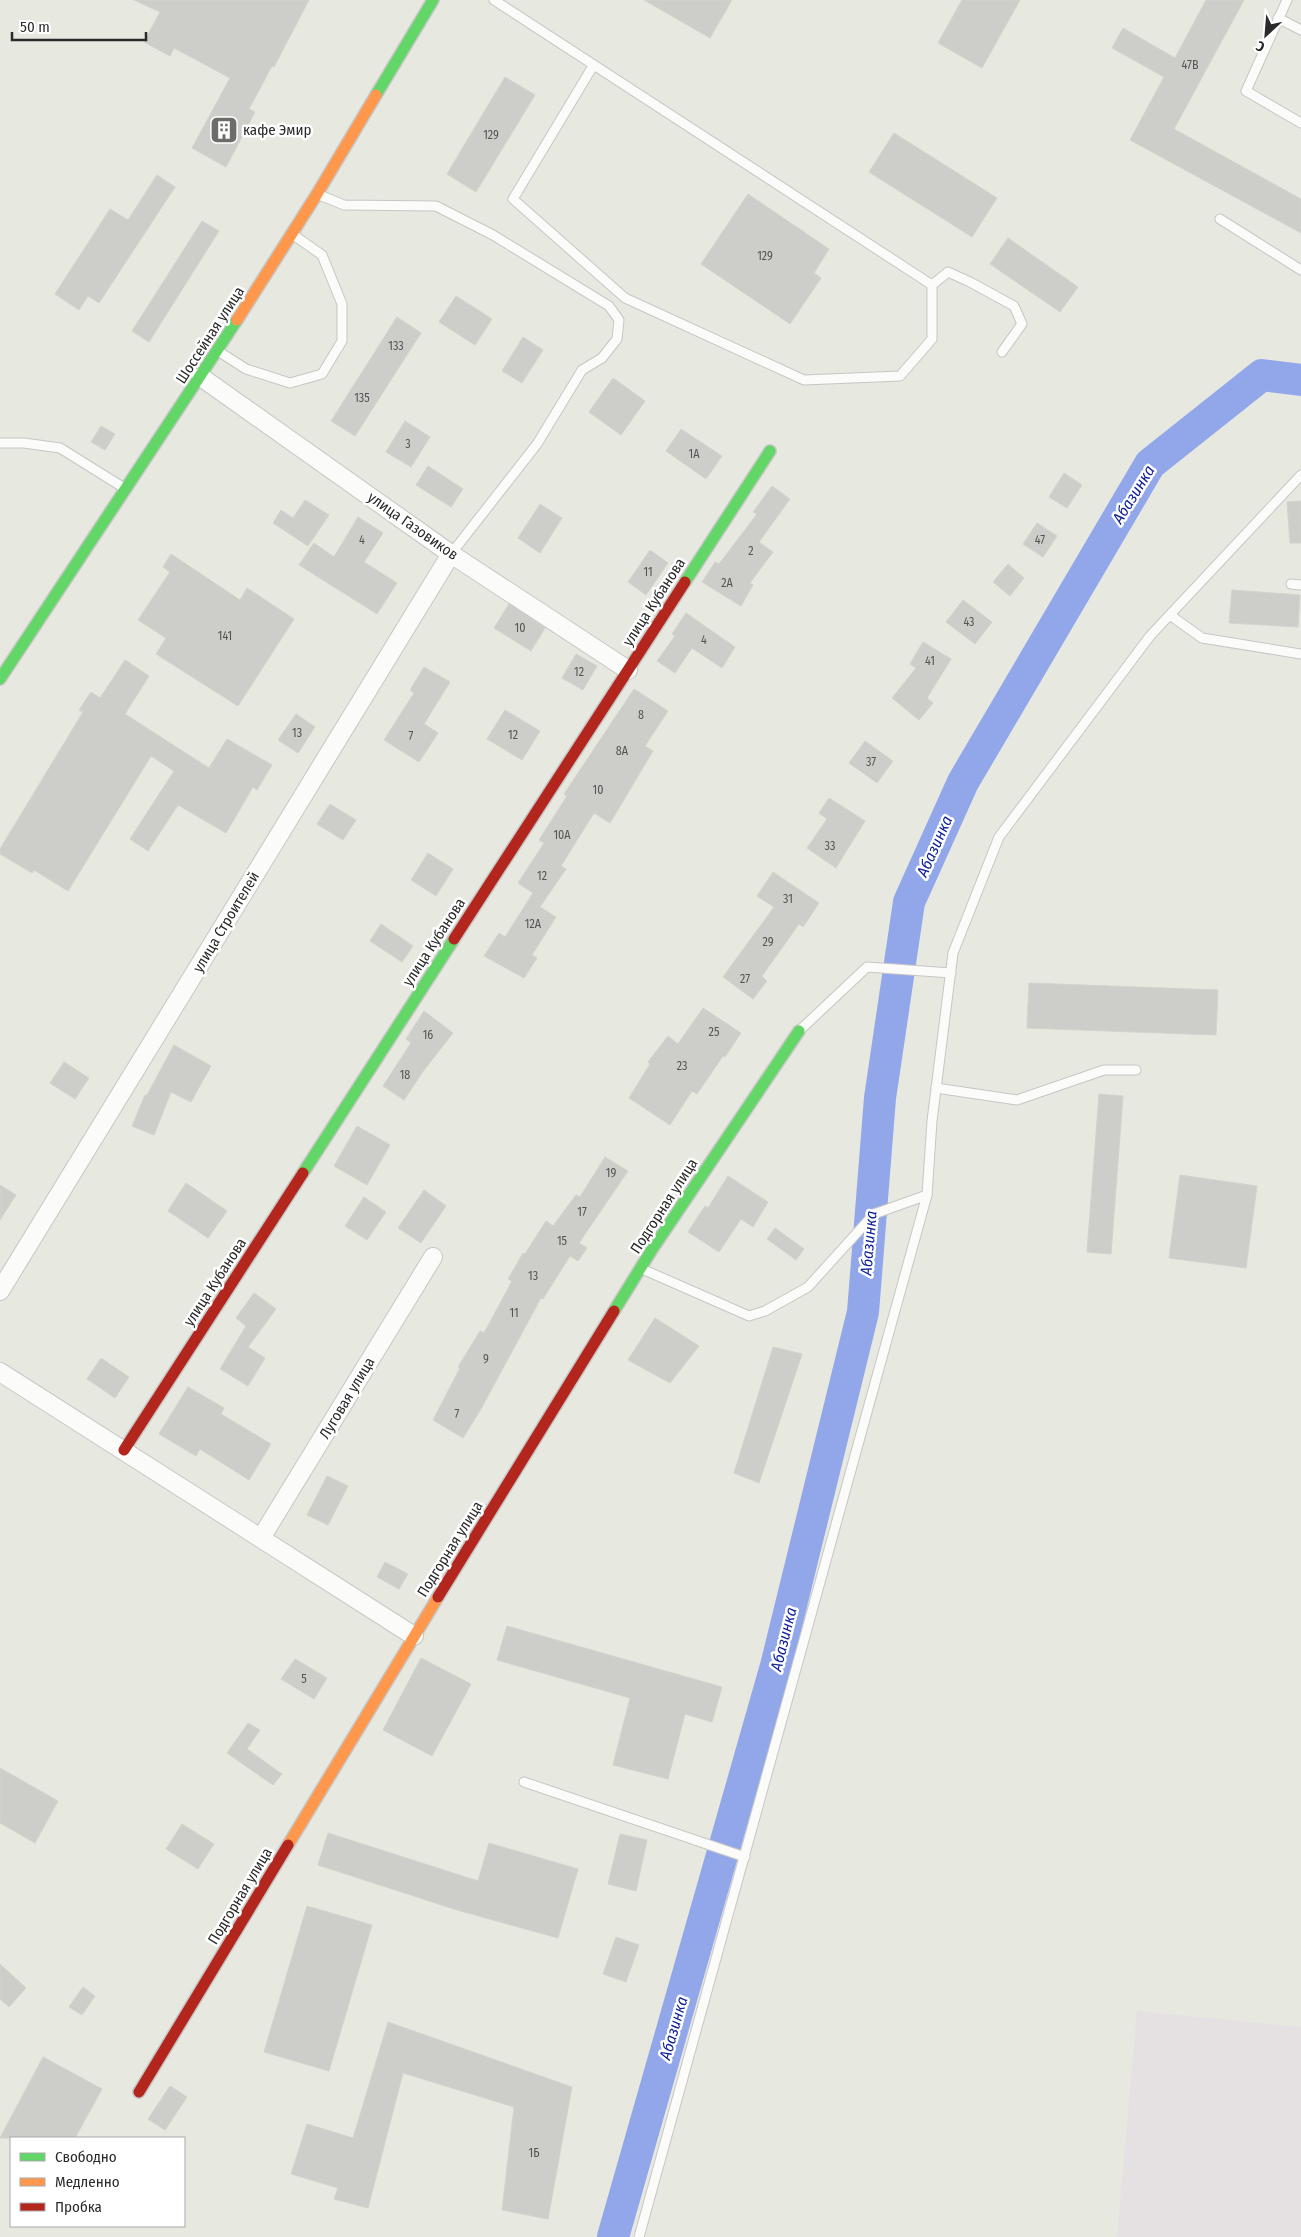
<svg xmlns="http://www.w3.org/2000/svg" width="1301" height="2237" font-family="'Fira Sans Condensed',sans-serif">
  <rect width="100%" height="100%" fill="#e7e8e0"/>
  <polygon fill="#e5e1e2" points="1137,2011 1301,2027 1301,2237 1117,2237"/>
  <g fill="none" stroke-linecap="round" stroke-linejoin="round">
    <polyline stroke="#92a6ea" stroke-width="32" points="613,2237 776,1666 863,1312 880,1098 909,902 963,782 1150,464 1262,375 1301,380"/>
  </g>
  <g fill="#cdcec9" stroke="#d2d3cc">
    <polygon points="134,0 309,0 274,67 272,66 249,109 255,112 226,167 192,148 230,78 174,48 170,56 144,42 160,12"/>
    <polygon points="644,0 732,0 710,38"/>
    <polygon points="962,0 1020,0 982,68 938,43"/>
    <polygon points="1206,0 1244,0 1174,129 1301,199 1301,233 1130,140 1164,77 1112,48 1123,28 1175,58"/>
    <polygon points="505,77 535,95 476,192 447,174"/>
    <polygon points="894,133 997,198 972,237 869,172"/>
    <polygon points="157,175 175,187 99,303 88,296 79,310 55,294 110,209 128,220"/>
    <polygon points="748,194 829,249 814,273 821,278 790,324 701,264"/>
    <polygon points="202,221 219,231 149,342 132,331"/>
    <polygon points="1008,238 1078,287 1060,312 990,264"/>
    <polygon points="456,296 492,319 475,345 439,322"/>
    <polygon points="397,317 421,333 355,436 331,421"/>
    <polygon points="523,337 543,350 522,383 502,371"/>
    <polygon points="613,378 645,401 621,435 589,412"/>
    <polygon points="405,421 430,437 411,467 386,452"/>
    <polygon points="101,426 115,434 105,450 91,442"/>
    <polygon points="681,429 722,456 706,479 666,451"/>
    <polygon points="428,466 463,489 451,507 416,485"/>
    <polygon points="1064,473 1082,485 1067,508 1049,497"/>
    <polygon points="772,486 790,499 759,542 773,552 750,583 753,585 741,606 702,582 715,562 719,564 757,514 753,512"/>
    <polygon points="305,500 329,515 308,546 273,523 281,510 293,518"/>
    <polygon points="1301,501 1301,543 1290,543 1287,502"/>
    <polygon points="540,504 562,518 540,553 518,538"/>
    <polygon points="358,517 383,533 364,562 397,583 377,614 299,565 314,543 334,557"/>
    <polygon points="1037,523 1057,536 1043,557 1023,544"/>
    <polygon points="650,550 668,563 646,595 628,582"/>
    <polygon points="171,554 240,600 247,588 294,619 238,706 156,654 166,638 138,620 170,572 163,567"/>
    <polygon points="1008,564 1024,578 1010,596 993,582"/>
    <polygon points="1232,590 1300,595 1298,627 1229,623"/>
    <polygon points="963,600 992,622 975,644 946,622"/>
    <polygon points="509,604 545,628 531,651 494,628"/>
    <polygon points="686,613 735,647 722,668 692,648 675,673 657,661 675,636 672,634"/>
    <polygon points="923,642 951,659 927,698 933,703 919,720 892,698 916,668 910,664"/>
    <polygon points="576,654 597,666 583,690 562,678"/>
    <polygon points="125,660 149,676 125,714 209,768 227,739 272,765 257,790 253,787 226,833 178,805 148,851 130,839 174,771 151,756 68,891 34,870 32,873 0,854 0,849 83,712 79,710 91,692 100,698"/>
    <polygon points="424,667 450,682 424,724 438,733 419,762 384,740 414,693 410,690"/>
    <polygon points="634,689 668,711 645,746 653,751 610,823 594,813 561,866 566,869 540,907 556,917 532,955 537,958 524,978 484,956 499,933 505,937 533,893 518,883 544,843 539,840 567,796 564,794"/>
    <polygon points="505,710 540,731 522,760 487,739"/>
    <polygon points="296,714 315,727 298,753 278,740"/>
    <polygon points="865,741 893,761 877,783 849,763"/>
    <polygon points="829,798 865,821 836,868 807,848 827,819 819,813"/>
    <polygon points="330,804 356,820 343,840 317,824"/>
    <polygon points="428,853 453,869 436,896 411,880"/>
    <polygon points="773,872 819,903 803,927 799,924 762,976 767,981 753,999 723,977 774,907 757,896"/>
    <polygon points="381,924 413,946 402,962 370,941"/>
    <polygon points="1029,983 1218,990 1216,1035 1027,1028"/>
    <polygon points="703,1008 741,1033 725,1057 723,1056 697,1094 692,1091 670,1125 629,1098 650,1064 648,1062 668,1036 678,1044"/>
    <polygon points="424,1011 453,1033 424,1070 404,1100 383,1086 411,1043 406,1039"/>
    <polygon points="174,1045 211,1066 191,1102 171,1092 154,1135 132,1126 145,1095 147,1095"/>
    <polygon points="64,1062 89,1078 75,1099 50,1083"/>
    <polygon points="1099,1094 1123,1096 1111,1254 1087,1252"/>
    <polygon points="357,1126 390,1145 367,1185 334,1166"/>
    <polygon points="605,1157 628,1171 579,1243 587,1248 578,1261 570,1256 543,1299 541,1298 481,1409 463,1438 433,1420 460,1368 458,1367 480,1331 484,1333 512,1281 508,1279 523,1253 525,1254 546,1221 553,1226 576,1195 580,1197"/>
    <polygon points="1180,1175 1257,1186 1246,1268 1169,1258"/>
    <polygon points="728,1176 768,1202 753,1227 741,1219 719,1252 688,1232 705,1206 708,1208"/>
    <polygon points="186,1183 227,1211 208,1238 168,1211"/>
    <polygon points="0,1185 16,1195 0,1220"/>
    <polygon points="424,1190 446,1206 421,1243 398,1228"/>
    <polygon points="364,1197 386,1212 367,1240 345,1226"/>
    <polygon points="775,1228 804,1249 796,1260 767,1239"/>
    <polygon points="254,1293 276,1309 248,1347 265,1358 248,1386 220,1369 246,1326 236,1318"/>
    <polygon points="655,1318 699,1346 670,1383 628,1360"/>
    <polygon points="773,1347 802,1354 759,1483 734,1473"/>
    <polygon points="101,1358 129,1377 115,1398 87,1379"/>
    <polygon points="188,1387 224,1408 221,1414 271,1444 249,1480 200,1449 196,1456 159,1434"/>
    <polygon points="327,1476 348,1486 328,1525 307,1515"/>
    <polygon points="385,1562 408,1574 399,1589 377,1577"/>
    <polygon points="507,1626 722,1687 712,1722 685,1714 668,1779 613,1765 630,1698 497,1660"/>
    <polygon points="421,1658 471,1684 432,1756 383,1730"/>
    <polygon points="295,1659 327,1678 314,1699 281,1679"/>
    <polygon points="248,1723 260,1730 247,1749 282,1774 273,1785 227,1753"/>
    <polygon points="0,1768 58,1801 35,1843 0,1823"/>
    <polygon points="182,1824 214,1844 198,1869 166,1849"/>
    <polygon points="328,1833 478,1881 489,1843 578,1869 558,1938 457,1910 318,1865"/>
    <polygon points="620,1834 647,1840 636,1891 608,1884"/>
    <polygon points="307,1906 372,1925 329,2071 264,2052"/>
    <polygon points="616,1937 639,1945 626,1982 603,1974"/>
    <polygon points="0,1964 26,1988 9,2007 0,1999"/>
    <polygon points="83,1987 95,1996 82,2015 69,2007"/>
    <polygon points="388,2022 572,2087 548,2219 502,2210 514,2107 403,2073 368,2208 334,2199 338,2188 291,2174 307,2124 353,2138"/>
    <polygon points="43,2057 102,2089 75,2138 0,2138"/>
    <polygon points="170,2086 187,2097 165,2130 148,2119"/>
  </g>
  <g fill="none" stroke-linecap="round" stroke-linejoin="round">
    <defs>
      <g id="lane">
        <polyline points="494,0 932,285"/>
        <polyline points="1287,0 1246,91 1301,123"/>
        <polyline points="1278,18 1301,30"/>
        <polyline points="593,66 513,199 625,298 804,380 900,376 932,339 932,285"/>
        <polyline points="317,194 344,205 436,206 493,235 609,306 619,320 617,339 602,358 582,370 537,444 451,554"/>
        <polyline points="1220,219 1301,270"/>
        <polyline points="932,285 948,272 970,282 1014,306 1022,324 1002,352"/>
        <polyline points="218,351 246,369 290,383 322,374 342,341 342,304 322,255 292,234"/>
        <polyline points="0,443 24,443 60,448 121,486"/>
        <polyline points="1291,584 1301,585"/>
        <polyline points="1170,615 1202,638 1301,654"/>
        <polyline points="799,1031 867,967 951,973"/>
        <polyline points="936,1088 1017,1100 1104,1070 1136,1070"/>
        <polyline points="642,1269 749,1316 765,1311 808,1287 874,1214 927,1195 932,1121 953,953 999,837 1150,636 1301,475"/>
        <polyline points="524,1782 745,1857"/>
        <polyline points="639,2237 927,1195"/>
      </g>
      <g id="street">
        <polyline points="201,377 451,554 628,670"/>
        <polyline points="0,1291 451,554"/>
        <polyline points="0,1372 414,1636"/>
        <polyline points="261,1538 433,1257"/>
      </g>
      <g id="fast">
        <polyline points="376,95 433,0"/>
        <polyline points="685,582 770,451"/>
        <polyline points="0,679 237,320"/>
        <polyline points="303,1173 454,939"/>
        <polyline points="614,1311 651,1251 799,1031"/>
      </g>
      <g id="slow">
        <polyline points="237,320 317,194 376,95"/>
        <polyline points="288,1845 438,1597"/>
      </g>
      <g id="jam">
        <polyline points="454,939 685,582"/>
        <polyline points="124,1450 303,1173"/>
        <polyline points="438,1597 614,1311"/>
        <polyline points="139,2092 288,1845"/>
      </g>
    </defs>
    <use href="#lane" stroke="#c6c6c5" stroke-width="11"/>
    <use href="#street" stroke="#c6c6c5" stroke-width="20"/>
    <use href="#fast" stroke="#c6c6c5" stroke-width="14"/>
    <use href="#slow" stroke="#c6c6c5" stroke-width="14"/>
    <use href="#jam" stroke="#c6c6c5" stroke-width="14"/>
    <use href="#lane" stroke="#fbfcfa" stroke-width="9"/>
    <use href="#street" stroke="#fbfcfa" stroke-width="18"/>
    <use href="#fast" stroke="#63d668" stroke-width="11"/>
    <use href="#slow" stroke="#ff974d" stroke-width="11"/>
    <use href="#jam" stroke="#b3261e" stroke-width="11"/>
  </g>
  <defs>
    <symbol id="building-square" viewBox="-11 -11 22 22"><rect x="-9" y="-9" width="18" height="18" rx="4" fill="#6c6c6a" stroke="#fff"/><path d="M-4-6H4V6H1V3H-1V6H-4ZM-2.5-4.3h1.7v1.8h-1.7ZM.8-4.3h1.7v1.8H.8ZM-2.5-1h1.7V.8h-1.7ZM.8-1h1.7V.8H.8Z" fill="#fff"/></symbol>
  </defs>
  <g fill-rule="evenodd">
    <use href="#building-square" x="208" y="114" width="32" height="32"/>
  </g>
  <g text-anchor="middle" stroke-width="5" stroke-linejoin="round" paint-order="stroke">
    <g font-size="12" fill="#545554">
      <text x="1190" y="69">47В</text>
      <text x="491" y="139">129</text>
      <text x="765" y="260">129</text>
      <text x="396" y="350">133</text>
      <text x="362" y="402">135</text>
      <text x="408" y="448">3</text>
      <text x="694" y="458">1А</text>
      <text x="362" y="544">4</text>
      <text x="1040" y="544">47</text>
      <text x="751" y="555">2</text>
      <text x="648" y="576">11</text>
      <text x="727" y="587">2А</text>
      <text x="969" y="626">43</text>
      <text x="520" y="632">10</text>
      <text x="225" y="640">141</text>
      <text x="704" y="644">4</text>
      <text x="930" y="665">41</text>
      <text x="579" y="676">12</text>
      <text x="641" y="719">8</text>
      <text x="297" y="737">13</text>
      <text x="513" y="739">12</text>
      <text x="411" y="740">7</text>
      <text x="622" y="755">8А</text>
      <text x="871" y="766">37</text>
      <text x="598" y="794">10</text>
      <text x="562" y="839">10А</text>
      <text x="830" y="850">33</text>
      <text x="542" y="880">12</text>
      <text x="788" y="903">31</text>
      <text x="533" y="928">12А</text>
      <text x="768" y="946">29</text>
      <text x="745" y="983">27</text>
      <text x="714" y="1036">25</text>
      <text x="428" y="1039">16</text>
      <text x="682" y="1070">23</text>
      <text x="405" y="1079">18</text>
      <text x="611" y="1177">19</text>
      <text x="582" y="1216">17</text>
      <text x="562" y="1245">15</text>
      <text x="533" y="1280">13</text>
      <text x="514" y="1317">11</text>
      <text x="486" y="1363">9</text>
      <text x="457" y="1418">7</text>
      <text x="304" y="1683">5</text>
      <text x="534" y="2157">1Б</text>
    </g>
    <g font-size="15" fill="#2a2a2a" stroke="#fff" text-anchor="start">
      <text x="243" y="135">кафе Эмир</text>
    </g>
    <g font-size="15" fill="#2a2a2a" stroke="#fff">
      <text transform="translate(210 335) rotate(-57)" y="5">Шоссейная улица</text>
      <text transform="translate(413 526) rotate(35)" y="5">улица Газовиков</text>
      <text transform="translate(654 602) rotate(-57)" y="5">улица Кубанова</text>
      <text transform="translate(226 922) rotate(-59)" y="5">улица Строителей</text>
      <text transform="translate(434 942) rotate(-57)" y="5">улица Кубанова</text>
      <text transform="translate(664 1206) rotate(-57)" y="5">Подгорная улица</text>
      <text transform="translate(215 1282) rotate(-57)" y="5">улица Кубанова</text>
      <text transform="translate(347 1398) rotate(-59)" y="5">Луговая улица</text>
      <text transform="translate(450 1549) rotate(-58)" y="5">Подгорная улица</text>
      <text transform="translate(240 1896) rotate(-59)" y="5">Подгорная улица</text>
    </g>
    <g font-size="16" font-style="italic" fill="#0e219a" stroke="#fff">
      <text transform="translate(1133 494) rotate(-58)" y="6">Абазинка</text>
      <text transform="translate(934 846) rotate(-66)" y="6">Абазинка</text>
      <text transform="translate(868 1243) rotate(-85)" y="6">Абазинка</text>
      <text transform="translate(783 1639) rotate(-76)" y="6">Абазинка</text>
      <text transform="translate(673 2028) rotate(-74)" y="6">Абазинка</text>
    </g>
  </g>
  <rect x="10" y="2137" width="175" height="90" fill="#ffffff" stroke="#aaaaaa"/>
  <rect x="20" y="2153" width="25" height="8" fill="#63d668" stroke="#aaaaaa"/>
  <text x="55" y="2162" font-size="15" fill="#2a2a2a">Свободно</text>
  <rect x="20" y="2178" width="25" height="8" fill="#ff974d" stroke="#aaaaaa"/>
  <text x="55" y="2187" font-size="15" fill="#2a2a2a">Медленно</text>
  <rect x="20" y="2203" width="25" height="8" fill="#b3261e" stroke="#aaaaaa"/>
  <text x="55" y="2212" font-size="15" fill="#2a2a2a">Пробка</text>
  <g transform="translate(1266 35) rotate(206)" stroke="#ffffff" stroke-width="4" paint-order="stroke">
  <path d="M0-4L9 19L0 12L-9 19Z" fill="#2a2a2a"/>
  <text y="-8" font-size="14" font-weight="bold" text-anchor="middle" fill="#2a2a2a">С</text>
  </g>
  <path d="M12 32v8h134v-8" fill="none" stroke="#2a2a2a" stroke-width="2.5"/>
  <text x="20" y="32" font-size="15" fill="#2a2a2a" stroke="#ffffff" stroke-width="4" paint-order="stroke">50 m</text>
</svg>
